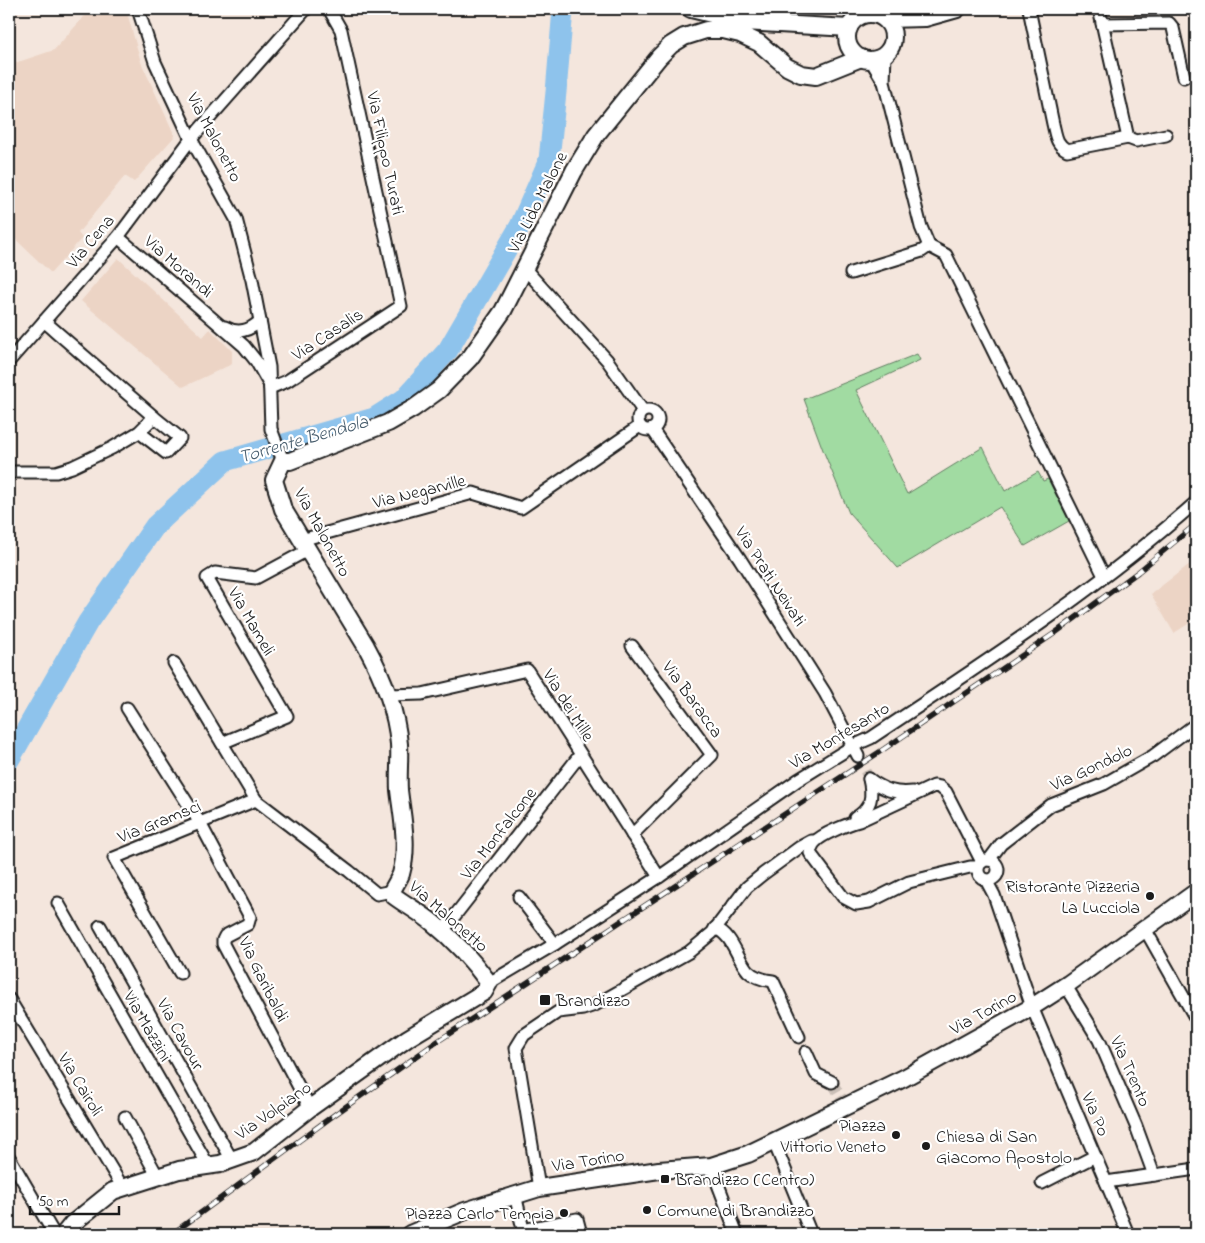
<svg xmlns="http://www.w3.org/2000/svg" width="1205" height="1243" font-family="'Indie Flower',sans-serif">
  <rect width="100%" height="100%" fill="#f4e6dd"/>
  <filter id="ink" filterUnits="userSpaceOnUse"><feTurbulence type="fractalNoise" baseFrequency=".02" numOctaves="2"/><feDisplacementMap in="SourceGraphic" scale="10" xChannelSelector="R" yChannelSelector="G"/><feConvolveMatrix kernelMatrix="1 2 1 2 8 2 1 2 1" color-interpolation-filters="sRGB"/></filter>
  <g filter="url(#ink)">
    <g fill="#ecd4c5">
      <polygon points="91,9 126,9 141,62 175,136 134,182 125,176 78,233 82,238 51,273 9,233 9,65 54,50"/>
      <polygon points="118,258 203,337 210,329 232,351 232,364 183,387 81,301"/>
      <polygon points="1195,560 1196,562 1196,619 1174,633 1151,594"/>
    </g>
    <polygon fill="#a1dba2" stroke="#5e7c5f" points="917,354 920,360 856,390 907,494 983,447 1005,491 1038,472 1043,481 1048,479 1069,521 1025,546 1000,507 898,568 849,513 823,450 804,399"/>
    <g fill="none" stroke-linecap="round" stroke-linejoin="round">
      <polyline stroke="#8ec3ec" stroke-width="21" points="9,760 88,622 155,526 225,461 374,418 404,399 448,350 520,226 549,160 556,92 563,9"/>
      <g stroke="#c9beb6" stroke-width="11" stroke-dasharray="11 5.5" stroke-linecap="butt">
        <polyline points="858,756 869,779"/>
        <polyline points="832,1082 842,1099"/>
      </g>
      <defs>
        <g id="street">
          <polyline points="138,9 155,62 191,139 236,219 252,280 269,367 271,429 283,461"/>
          <path d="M1029,9l24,115c3,12 3,20 14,26l61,-12 8,3 30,-6"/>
          <polyline points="1099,9 1128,138"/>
          <polyline points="1102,24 1169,23 1173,28 1184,77"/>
          <polyline points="885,54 884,82 921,227 929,246"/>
          <polyline points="870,59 884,82"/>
          <polyline points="118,237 244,346 256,361 268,382"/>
          <polyline points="525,269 607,360 643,411"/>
          <polyline points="851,273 922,251 929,246 946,255 1104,576"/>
          <polyline points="44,321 154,417"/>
          <path d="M225,327c14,8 25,3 35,-6"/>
          <polyline points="9,361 118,237 191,139 306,9"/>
          <polyline points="270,388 287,381 401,306 341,30 329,9"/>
          <circle cx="648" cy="420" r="10"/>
          <polyline points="652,429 740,559 825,693 858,756"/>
          <polyline points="9,472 56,472 72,467 112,448 139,432 154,417 180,438 166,453 139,432"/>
          <polyline points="301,540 473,493 521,508 640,426"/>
          <polyline points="632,646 712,755 632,835"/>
          <polyline points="174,663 256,800 349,871 377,894 392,891"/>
          <polyline points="388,695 422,694 527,670 659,877"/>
          <polyline points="127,708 200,823 250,917 248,924 225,936 223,940 223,944 310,1108"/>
          <polyline points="222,743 287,716 207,578 215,573 256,578 308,550"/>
          <path d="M869,779c15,11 26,15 44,13"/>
          <path d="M855,818c17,-10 18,-22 14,-39"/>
          <circle cx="988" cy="870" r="10"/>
          <polyline points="989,860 1001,844 1051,805 1104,784 1153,756 1196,724"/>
          <path d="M978,867h-8l-61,15 -40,20 -13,2 -13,-7 -33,-44c1,-4 2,-8 5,-11 7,-8 33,-18 44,-21l75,-35 6,1 6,5 36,70"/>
          <polyline points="986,880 994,895 1032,1007 1128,1234"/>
          <polyline points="519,897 555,944"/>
          <polyline points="58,903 208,1165"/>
          <polyline points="100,926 232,1160"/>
          <path d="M715,928c18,7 21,29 33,43 6,6 17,9 25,10l26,56"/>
          <polyline points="1145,929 1196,1019"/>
          <polyline points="442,932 580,755"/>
          <polyline points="180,973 114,858 256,800"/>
          <path d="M489,983l66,-39 104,-67 139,-97 55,-34 18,-8c111,-74 225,-147 325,-236"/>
          <polyline points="1066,986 1099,1040 1136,1126 1154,1175"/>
          <polyline points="9,999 123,1188"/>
          <polyline points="806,1052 816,1074 832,1082"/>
          <polyline points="125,1117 158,1177"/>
          <polyline points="774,1142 811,1234"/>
          <polyline points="9,1157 54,1234"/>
          <polyline points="711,1166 737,1234"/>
          <polyline points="1106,1182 1196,1169"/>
          <polyline points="1042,1183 1095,1156"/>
          <polyline points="539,1188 516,1048 524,1035 558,1012 583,1009 595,1005 689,952 712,933 747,887 763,874 800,847 811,841 816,841"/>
          <polyline points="515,1194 524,1234"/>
          <polyline points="523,1230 577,1219 581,1234"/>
        </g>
        <g id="secondary">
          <polyline points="691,9 744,22 849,28"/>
          <circle cx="870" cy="37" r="23"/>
          <polyline points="885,19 925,18 957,9"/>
          <path d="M64,1234l8,-10 41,-33 66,-21 41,-6 34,-12 56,-44 98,-70 76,-46 5,-9c-16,-22 -35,-43 -56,-60 -12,-10 -27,-18 -39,-27l-2,-5c3,-6 7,-12 9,-17 8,-28 1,-57 -2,-84 -1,-16 1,-31 0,-46 -3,-34 -17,-69 -33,-98l-83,-137 -9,-29 9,-19h7l98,-38 26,-15 25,-18 31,-32 33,-47 71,-140 22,-36 63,-78 12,-12 13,-8 22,-7h17l17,4 19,9 28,24 14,7 15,2 45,-18"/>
          <polyline points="410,1234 465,1211 539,1188 659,1170 711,1166 748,1154 904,1078 1032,1007 1068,984 1196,892"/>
        </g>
      </defs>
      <use href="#street" stroke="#1c1c1c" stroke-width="15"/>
      <use href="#secondary" stroke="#1c1c1c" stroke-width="20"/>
      <use href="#street" stroke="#fff" stroke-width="11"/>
      <use href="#secondary" stroke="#fff" stroke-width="16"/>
      <defs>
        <polyline id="rail" points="172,1234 334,1115 438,1041 881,751 1055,633 1138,572 1196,524"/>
      </defs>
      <use href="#rail" stroke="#1c1c1c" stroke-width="5.5"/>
      <use href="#rail" stroke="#fff" stroke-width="4" stroke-dasharray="11" stroke-linecap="butt"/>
    </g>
  </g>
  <g fill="#1c1c1c" stroke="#fff" stroke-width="2">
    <circle cx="1150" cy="896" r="5"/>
    <rect x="539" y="994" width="12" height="12" rx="2.5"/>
    <circle cx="896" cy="1135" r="5"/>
    <circle cx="926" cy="1146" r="5"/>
    <rect x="660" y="1174" width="10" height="10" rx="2.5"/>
    <circle cx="647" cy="1210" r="5"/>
    <circle cx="564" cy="1213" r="5"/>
  </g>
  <g text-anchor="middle" stroke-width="4.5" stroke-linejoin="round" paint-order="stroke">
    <g font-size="18" fill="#1c1c1c" stroke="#fff">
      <text transform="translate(215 137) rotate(62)" y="6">Via Malonetto</text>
      <text transform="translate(386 153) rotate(78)" y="6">Via Filippo Turati</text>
      <text transform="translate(537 202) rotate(-63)" y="6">Via Lido Malone</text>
      <text transform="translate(90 241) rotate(-50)" y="6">Via Cena</text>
      <text transform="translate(179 266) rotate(41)" y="6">Via Morandi</text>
      <text transform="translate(327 334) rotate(-33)" y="6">Via Casalis</text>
      <text transform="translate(419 491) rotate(-14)" y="6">Via Negarville</text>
      <text transform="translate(323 532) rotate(61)" y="6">Via Malonetto</text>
      <text transform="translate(771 576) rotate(57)" y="6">Via Prati Neivati</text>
      <text transform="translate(252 621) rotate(60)" y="6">Via Mameli</text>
      <text transform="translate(693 699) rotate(54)" y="6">Via Baracca</text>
      <text transform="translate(569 705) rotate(58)" y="6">Via dei Mille</text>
      <text transform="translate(839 735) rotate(-31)" y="6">Via Montesanto</text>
      <text transform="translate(1091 767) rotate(-25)" y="6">Via Gondolo</text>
      <text transform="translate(159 821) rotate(-22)" y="6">Via Gramsci</text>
      <text transform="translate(498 833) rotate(-52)" y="6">Via Monfalcone</text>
      <text transform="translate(449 916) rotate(41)" y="6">Via Malonetto</text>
      <text transform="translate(264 979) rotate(64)" y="6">Via Garibaldi</text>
      <text transform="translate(983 1012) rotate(-29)" y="6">Via Torino</text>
      <text transform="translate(148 1026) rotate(60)" y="6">Via Mazzini</text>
      <text transform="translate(181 1034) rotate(61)" y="6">Via Cavour</text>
      <text transform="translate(1131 1071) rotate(66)" y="6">Via Trento</text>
      <text transform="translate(81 1084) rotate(59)" y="6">Via Cairoli</text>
      <text transform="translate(273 1110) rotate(-35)" y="6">Via Volpiano</text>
      <text transform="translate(1096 1114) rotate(67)" y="6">Via Po</text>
      <text transform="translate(588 1160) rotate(-9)" y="6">Via Torino</text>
    </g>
    <g font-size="18" fill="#1c1c1c" stroke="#fff" text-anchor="start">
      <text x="1140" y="892" text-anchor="end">Ristorante Pizzeria<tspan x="1140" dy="21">La Lucciola</tspan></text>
      <text x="556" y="1006">Brandizzo</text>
      <text x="886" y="1131" text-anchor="end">Piazza<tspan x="886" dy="21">Vittorio Veneto</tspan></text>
      <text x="936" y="1142">Chiesa di San<tspan x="936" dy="21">Giacomo Apostolo</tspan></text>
      <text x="675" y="1185">Brandizzo (Centro)</text>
      <text x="657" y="1216">Comune di Brandizzo</text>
      <text x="554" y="1219" text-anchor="end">Piazza Carlo Tempia</text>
    </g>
    <g font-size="19" font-style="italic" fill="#4a5f6f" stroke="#fff">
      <text transform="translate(303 438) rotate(-16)" y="7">Torrente Bendola</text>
    </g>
  </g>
  <rect width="1205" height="1243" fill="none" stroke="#fff" stroke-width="30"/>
  <rect x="15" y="15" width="1175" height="1213" fill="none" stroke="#1c1c1c" stroke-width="2" filter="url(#ink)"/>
  <path d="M30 1206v8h89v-8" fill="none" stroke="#1c1c1c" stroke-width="2.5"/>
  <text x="38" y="1206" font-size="15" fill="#1c1c1c" stroke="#ffffff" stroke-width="4" paint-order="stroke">50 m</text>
</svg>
